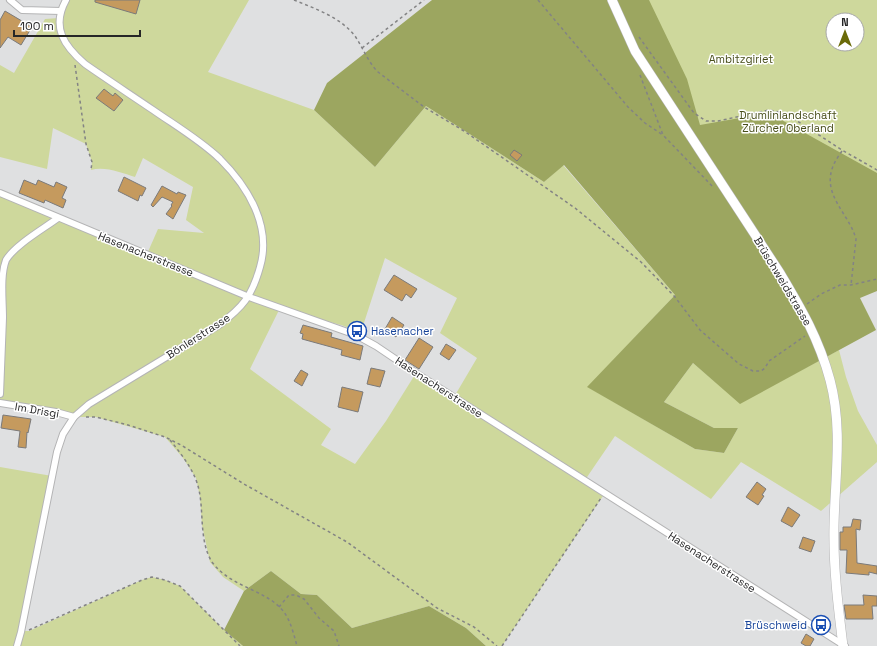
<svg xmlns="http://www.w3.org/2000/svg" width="877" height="646" font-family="'Space Grotesk',sans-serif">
  <rect width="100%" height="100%" fill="#dfe0e1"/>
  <g fill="#ced89c" fill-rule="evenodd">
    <path d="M66,0h183l-41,72 106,38 61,57 51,-61 118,76 19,-17 112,130 -87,92 107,62 29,4 14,-25h-24l-50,-26 29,-39 47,40 99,-53 7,27 12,34 19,34v17l-56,49 -80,-49 -30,37 -96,-63 -30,44 20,13 -103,153h-16l-20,-18 -37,-22 -77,22 -35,-33 -16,-1 -30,-23 -27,20 -21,-14 -13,-15 -8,-37 -2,-28 -4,-19 -13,-20 -18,-21 -69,-20h-22l-74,-14v-210l147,61 11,-25 46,4 -18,-13 7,-33 -50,-29 -8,19c-13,-4 -30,-11 -44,-7l1,-8 -6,-18 -33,-16 -6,41 -47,-12v-92l14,8 31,-54 14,-1zM385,258l72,40 -17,35 37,25 -23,39 -38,-24 -30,48 -31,43 -34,-19 10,-16 -81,-60 30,-61 61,17 20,7z"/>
    <path d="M615,0h262v278l-75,27zM833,20h24v24h-24z"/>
    <polygon points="0,467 52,476 22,631 29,631 142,580 152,577 165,580 180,586 224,630 243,646 0,646"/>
  </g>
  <g fill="#9ca660">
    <polygon points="432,0 649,0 687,79 700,125 769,113 877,173 877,291 860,298 876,330 740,404 693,363 664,402 714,428 738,428 724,453 695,449 587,387 675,295 564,165 544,182 426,106 375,167 314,110 327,83"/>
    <polygon points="271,571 301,594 317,595 352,628 429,606 466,628 486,646 243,646 224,630 244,591"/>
  </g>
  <g fill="#c59a5e" stroke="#7b7a7a">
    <polygon points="95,0 140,0 136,14 95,2"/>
    <polygon points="5,11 32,27 21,45 8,37 0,48 0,20"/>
    <polygon points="104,89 113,96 115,93 123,100 114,111 96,98"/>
    <polygon points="514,150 522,155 517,161 510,155"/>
    <polygon points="124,177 146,188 142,196 140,195 138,201 118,191"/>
    <polygon points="24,180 36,185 38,180 54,187 56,182 67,187 62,198 66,200 63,208 45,200 44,203 19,193"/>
    <polygon points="162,186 177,194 178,192 186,195 173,219 166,214 172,206 171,205 173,202 162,197 153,207 151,205"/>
    <polygon points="394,275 417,289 411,298 406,294 402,301 384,290"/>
    <polygon points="392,317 404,325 396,337 385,329"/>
    <polygon points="303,325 332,333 331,337 363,346 360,360 341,355 342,350 302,339 303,334 300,333"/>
    <polygon points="419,338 433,347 419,369 405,360"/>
    <polygon points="446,344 456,350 449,360 440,354"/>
    <polygon points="371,368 385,371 380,387 367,384"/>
    <polygon points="301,370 308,374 302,386 294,381"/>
    <polygon points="342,387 363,392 358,412 338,407"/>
    <polygon points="3,415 31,419 28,433 27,432 26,448 18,447 20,431 1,428"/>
    <polygon points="757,482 766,489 762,495 764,496 758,505 746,497"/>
    <polygon points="788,507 800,515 792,527 781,521"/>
    <polygon points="853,519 861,520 860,530 856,529 857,563 877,566 877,574 869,572 869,575 846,573 847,550 840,550 840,532 843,532 843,527 851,527"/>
    <polygon points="803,537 815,541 811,552 799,548"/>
    <polygon points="863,595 877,596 877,606 872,606 873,619 846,619 844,605 864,605"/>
    <polygon points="806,634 814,639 810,646 806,646 801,643"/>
  </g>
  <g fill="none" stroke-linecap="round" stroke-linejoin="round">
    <defs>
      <g id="street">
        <polyline points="10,0 22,10 61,11"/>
        <polyline points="0,193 249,297 356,335 376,346 416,373 845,646"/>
        <path d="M0,394c1,-25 2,-51 3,-76 0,-18 -3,-42 3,-58 9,-15 37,-31 52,-42"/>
        <polyline points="0,403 56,412 74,417"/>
        <path d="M17,646l4,-14 36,-180 6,-18 11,-17 15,-13 130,-79c24,-18 33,-29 41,-58 12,-41 -12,-80 -40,-108 -20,-19 -44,-33 -67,-49 -22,-15 -45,-30 -68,-46 -21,-18 -34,-37 -19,-64"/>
      </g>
      <path id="secondary" d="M612,0l23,51 145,222c21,35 39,66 50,107 13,48 5,96 4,145 -1,40 4,81 9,121"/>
    </defs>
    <use href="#street" stroke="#b4b4b5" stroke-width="8"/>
    <use href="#secondary" stroke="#b4b4b5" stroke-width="10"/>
    <g stroke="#838384" stroke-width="1.5" stroke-dasharray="3 3" stroke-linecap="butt">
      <path d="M294,0c22,9 46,17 61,36 8,12 13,26 23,36l46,35 40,24 111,77 66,54 34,35 25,33 39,34 14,7h8l4,-3 4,-7 36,-25"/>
      <polyline points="538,0 628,107 645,123 663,135"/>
      <polyline points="639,37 694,113 706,121 718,121 769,110 779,112 791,117 842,150 877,170"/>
      <polyline points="362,48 424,0"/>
      <polyline points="75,65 86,144 92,162 91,170"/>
      <polyline points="640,75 663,135 713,187"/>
      <path d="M842,151c-3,4 -6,9 -8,13 -14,30 15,49 22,75l-5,46"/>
      <polyline points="807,304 821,294 840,285 851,285 877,279"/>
      <polyline points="86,417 96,417 128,425 165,437 181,445 244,484 347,542 437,608 474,627 497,646"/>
      <path d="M170,440c12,15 25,31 29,50 5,23 0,51 13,72 19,26 54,27 72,50 7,10 10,23 13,34"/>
      <polyline points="279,607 289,595 296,595 304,599 319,618 334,631 339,646"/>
      <polyline points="29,630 142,580 152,577 165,580 180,586 240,646"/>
      <polyline points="502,646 601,498"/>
    </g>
    <use href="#street" stroke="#fff" stroke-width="6"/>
    <use href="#secondary" stroke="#fff" stroke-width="9"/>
  </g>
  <defs>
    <symbol id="bus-ring" viewBox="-11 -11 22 22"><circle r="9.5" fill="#fff" stroke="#1a4fb4" stroke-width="1.5"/><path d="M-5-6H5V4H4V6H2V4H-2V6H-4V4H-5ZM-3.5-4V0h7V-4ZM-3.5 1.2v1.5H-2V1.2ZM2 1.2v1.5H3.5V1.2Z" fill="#1a4fb4"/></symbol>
  </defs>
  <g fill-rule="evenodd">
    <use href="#bus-ring" x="346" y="320" width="22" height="22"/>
    <use href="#bus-ring" x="810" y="614" width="22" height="22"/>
  </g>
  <g text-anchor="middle" stroke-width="3" stroke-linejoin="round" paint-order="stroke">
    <g font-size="11" fill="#484e1a" stroke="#fff">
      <text x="741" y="63">Ambitzgiriet</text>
      <text x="788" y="119">Drumlinlandschaft<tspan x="788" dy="13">Zürcher Oberland</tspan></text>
    </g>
    <g font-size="11" fill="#262627" stroke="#fff">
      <text transform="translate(146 254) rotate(22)" y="4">Hasenacherstrasse</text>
      <text transform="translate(783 281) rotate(59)" y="4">Brüschweidstrasse</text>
      <text transform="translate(198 336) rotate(-33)" y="4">Bönlerstrasse</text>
      <text transform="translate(439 387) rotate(33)" y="4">Hasenacherstrasse</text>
      <text transform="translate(37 410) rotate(10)" y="4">Im Drisgi</text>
      <text transform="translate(712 562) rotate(33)" y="4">Hasenacherstrasse</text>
    </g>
    <g font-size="11" fill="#164399" stroke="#fff" text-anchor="start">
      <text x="371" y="335">Hasenacher</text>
      <text x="807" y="629" text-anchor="end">Brüschweid</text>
    </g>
  </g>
  <g transform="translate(845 32)"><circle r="19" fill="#ffffff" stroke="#a8a8a9"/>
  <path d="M0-3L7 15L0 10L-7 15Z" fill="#6a6a08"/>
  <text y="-6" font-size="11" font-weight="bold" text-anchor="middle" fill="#262627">N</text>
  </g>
  <path d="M14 30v6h126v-6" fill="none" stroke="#262627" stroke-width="2"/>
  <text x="20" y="30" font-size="12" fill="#262627" stroke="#ffffff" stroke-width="3" paint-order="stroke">100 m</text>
</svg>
